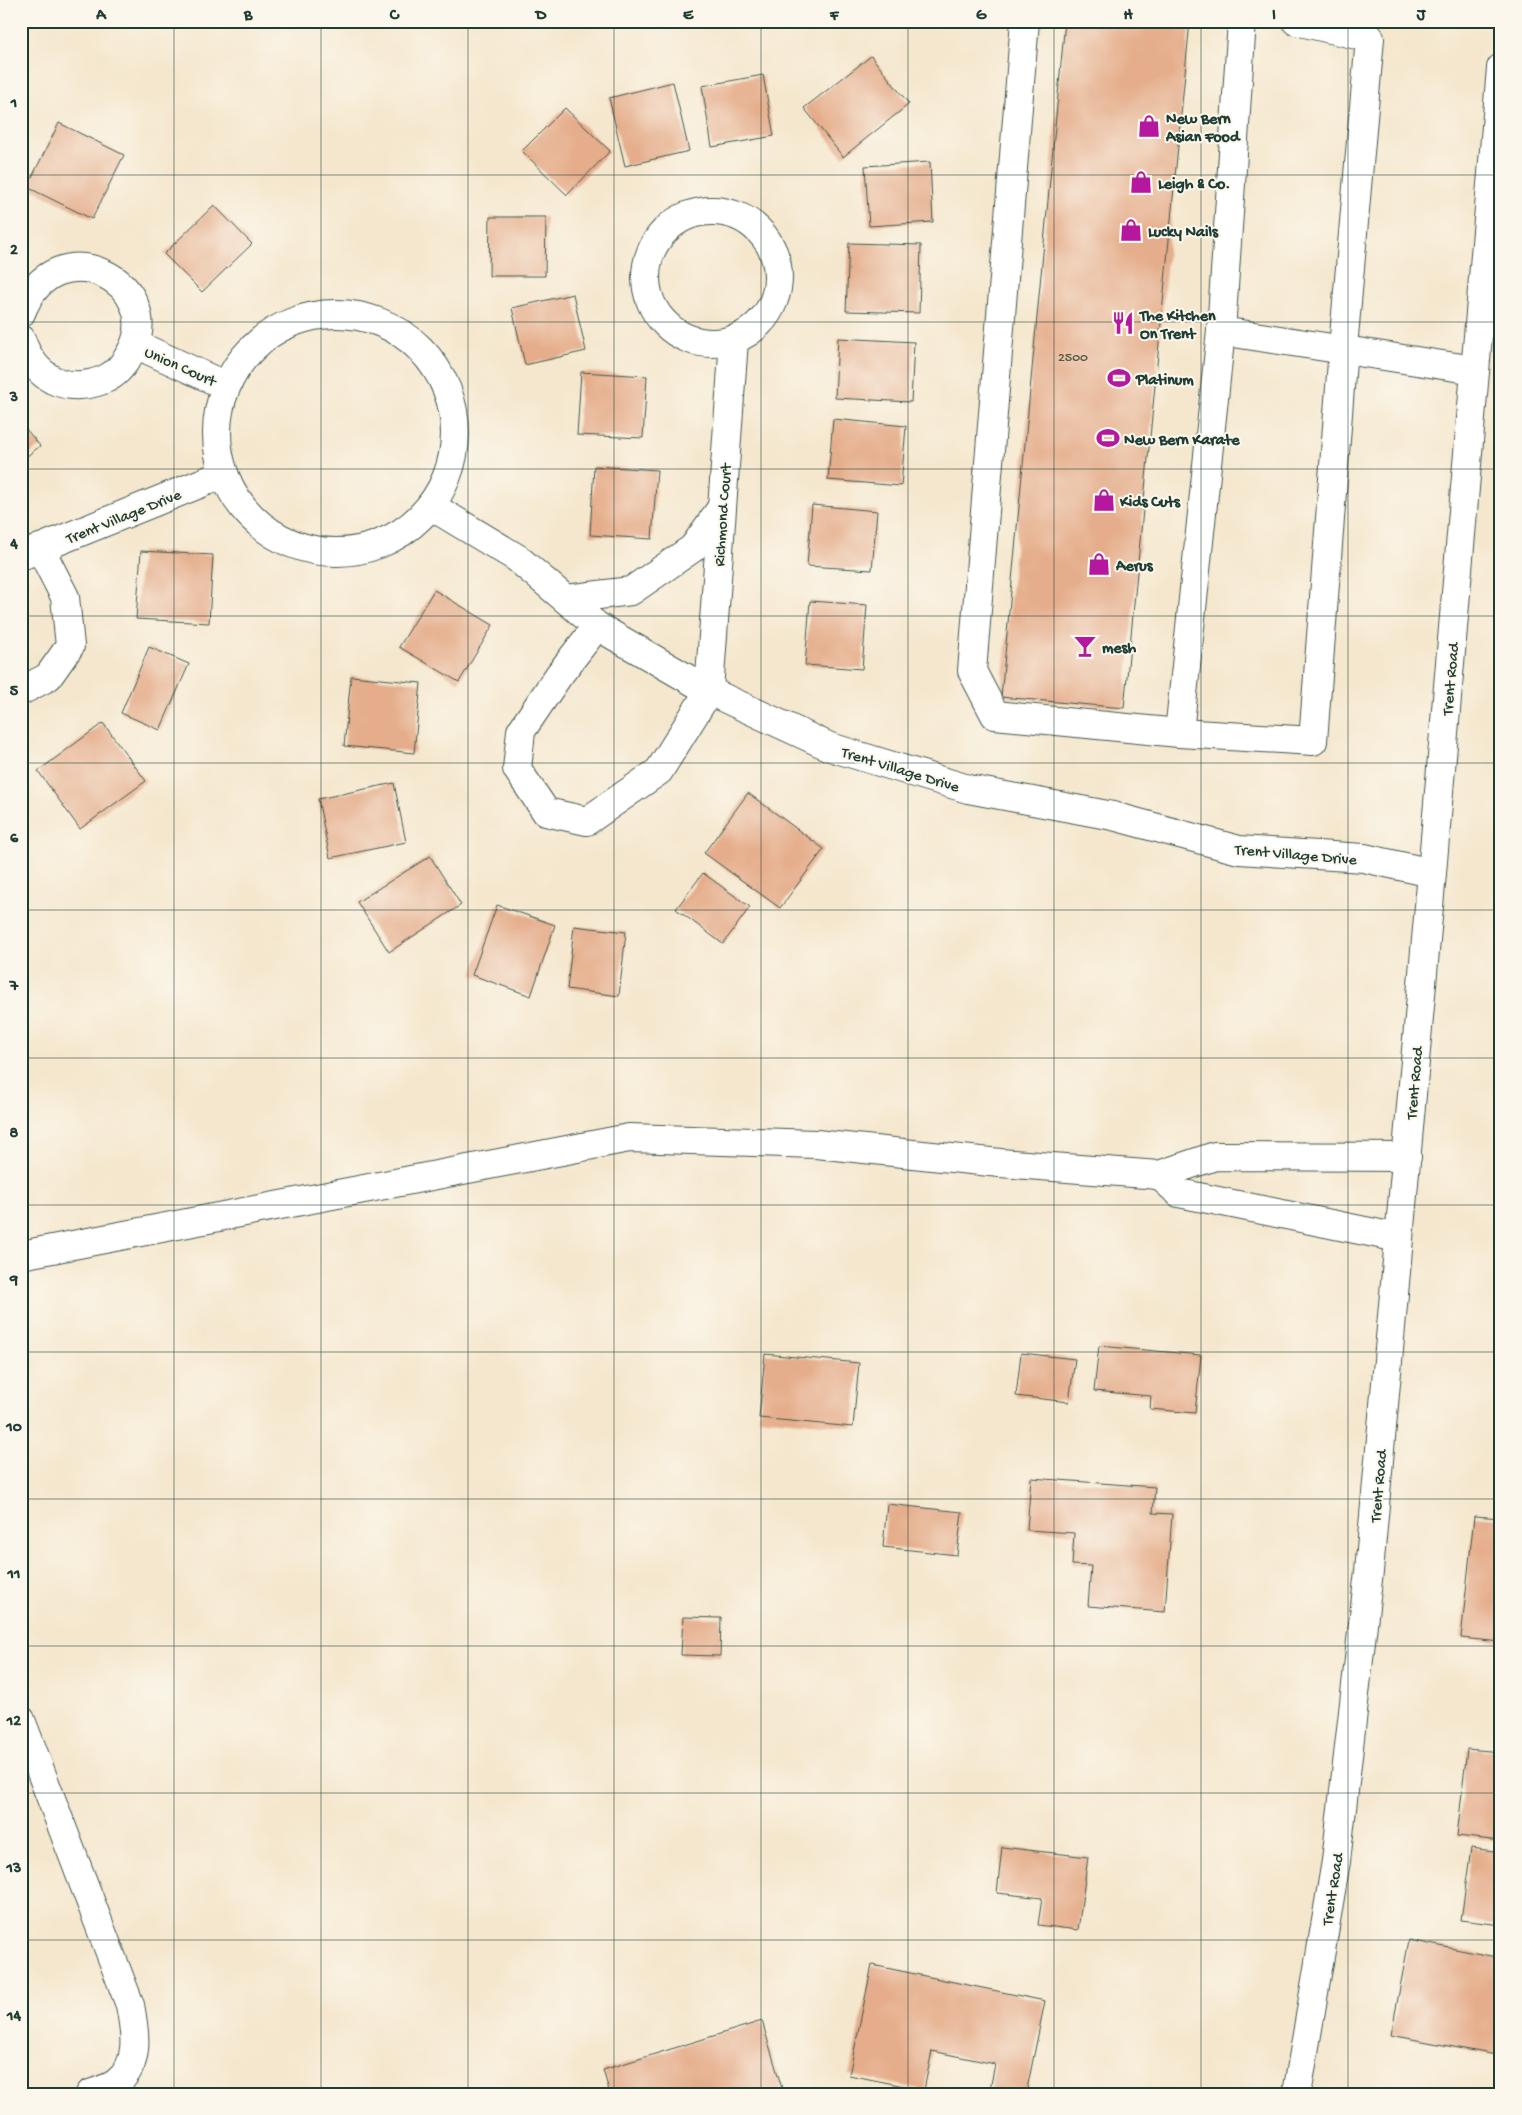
<svg xmlns="http://www.w3.org/2000/svg" width="1522" height="2115" font-family="'Gochi Hand',sans-serif">
  <rect width="100%" height="100%" fill="#fbf7ec"/>
  <filter id="ink" filterUnits="userSpaceOnUse"><feTurbulence type="fractalNoise" baseFrequency=".02" numOctaves="2"/><feDisplacementMap in="SourceGraphic" scale="10" xChannelSelector="R" yChannelSelector="G"/><feConvolveMatrix kernelMatrix="1 2 1 2 8 2 1 2 1" color-interpolation-filters="sRGB"/></filter>
  <filter id="wash" filterUnits="userSpaceOnUse"><feTurbulence type="fractalNoise" baseFrequency=".0096" numOctaves="4" result="noise"/><feDisplacementMap in="SourceGraphic" scale="20" xChannelSelector="R" yChannelSelector="G"/><feGaussianBlur stdDeviation="1.12" result="paint"/><feColorMatrix in="noise" values="0 0 0 0 0 0 0 0 0 0 0 0 0 0 0 0 0 1.4 0 .05"/><feComposite in="paint" operator="in"/></filter>
  <g filter="url(#wash)">
    <rect width="100%" height="100%" fill="#f5e7ce"/>
    <g id="blocks">
      <g fill="#e5ad8b">
        <polygon points="1065,21 1190,21 1124,708 1001,697"/>
        <polygon points="871,56 909,104 843,157 804,108"/>
        <polygon points="763,75 774,136 712,147 702,86"/>
        <polygon points="673,82 689,151 625,166 609,98"/>
        <polygon points="565,108 610,151 567,195 522,151"/>
        <polygon points="59,123 124,155 92,219 27,187"/>
        <polygon points="930,162 933,222 869,226 865,166"/>
        <polygon points="214,205 252,244 202,292 164,254"/>
        <polygon points="490,217 546,217 545,276 489,276"/>
        <polygon points="849,243 921,245 919,313 846,311"/>
        <polygon points="573,294 586,351 525,365 512,308"/>
        <polygon points="838,338 914,342 911,402 835,398"/>
        <polygon points="581,372 647,376 643,438 577,435"/>
        <polygon points="833,419 906,426 901,486 828,480"/>
        <polygon points="21,423 40,446 21,461"/>
        <polygon points="594,466 657,470 652,539 590,535"/>
        <polygon points="812,505 877,511 872,570 807,566"/>
        <polygon points="141,551 213,555 209,623 136,619"/>
        <polygon points="434,590 493,625 459,682 399,647"/>
        <polygon points="810,601 867,605 862,669 805,665"/>
        <polygon points="149,647 189,664 160,730 121,713"/>
        <polygon points="351,676 421,683 414,753 344,746"/>
        <polygon points="103,723 146,781 80,829 38,771"/>
        <polygon points="394,783 406,842 330,858 318,799"/>
        <polygon points="748,793 824,849 780,908 704,853"/>
        <polygon points="430,856 461,905 389,952 357,902"/>
        <polygon points="703,873 750,907 723,944 676,909"/>
        <polygon points="497,905 555,925 531,996 472,975"/>
        <polygon points="574,926 626,932 619,996 567,989"/>
        <polygon points="1099,1346 1201,1355 1195,1413 1150,1409 1151,1396 1094,1391"/>
        <polygon points="1021,1353 1075,1359 1069,1402 1016,1396"/>
        <polygon points="765,1354 859,1363 853,1427 759,1418"/>
        <polygon points="1031,1478 1155,1487 1153,1513 1172,1514 1165,1612 1088,1606 1091,1566 1072,1565 1074,1533 1027,1530"/>
        <polygon points="887,1504 962,1512 957,1555 883,1547"/>
        <polygon points="1474,1516 1501,1518 1501,1642 1461,1638"/>
        <polygon points="683,1617 721,1618 720,1656 681,1655"/>
        <polygon points="1467,1749 1501,1752 1501,1841 1457,1836"/>
        <polygon points="1002,1847 1088,1857 1078,1930 1038,1925 1042,1898 997,1893"/>
        <polygon points="1471,1848 1501,1852 1501,1925 1461,1920"/>
        <polygon points="1409,1940 1501,1958 1501,2056 1391,2035"/>
        <polygon points="872,1965 1045,2001 1026,2094 989,2094 995,2064 932,2051 924,2090 849,2075"/>
        <polygon points="762,2021 783,2092 776,2094 610,2094 603,2070"/>
      </g>
    </g>
  </g>
  <g filter="url(#ink)">
    <use href="#blocks" fill-opacity="0" stroke="#3f564b" stroke-width="1"/>
    <g fill="none" stroke-linecap="round" stroke-linejoin="round">
      <defs>
        <g id="minor">
          <polyline points="1025,21 972,671 995,715 1179,733 1313,741 1343,348 1370,38 1296,21"/>
          <circle cx="712" cy="277" r="66"/>
          <path d="M21,313c35,-90 147,-29 110,39 -6,11 -14,22 -26,27 -16,7 -35,9 -52,1 -17,-9 -26,-23 -32,-41"/>
          <circle cx="336" cy="433" r="119"/>
          <polyline points="1221,331 1242,21"/>
          <polyline points="135,344 226,386"/>
          <polyline points="431,506 517,558 597,626 709,691 830,747 968,789 1113,816 1239,850 1364,858 1432,873"/>
          <polyline points="21,556 224,474"/>
          <polyline points="566,599 631,591 693,548 722,507"/>
          <polyline points="597,626 559,675 521,731 517,769 546,812 587,821 659,771 709,691 734,340"/>
          <polyline points="21,691 48,677 70,646 65,597 40,548"/>
          <polyline points="1179,733 1221,331 1475,370"/>
          <polyline points="1159,1175 1179,1193 1399,1238"/>
          <polyline points="21,1255 629,1138 816,1144 1000,1163 1159,1175 1215,1156 1407,1157"/>
          <path d="M21,1720l109,285c5,26 11,60 -14,78 -7,5 -18,8 -26,11"/>
          <polyline points="1297,2094 1336,1861 1369,1571 1432,873 1501,68"/>
        </g>
      </defs>
      <use href="#minor" stroke="#3f564b" stroke-width="30"/>
      <use href="#minor" stroke="#fff" stroke-width="28"/>
    </g>
  </g>
  <path fill="none" stroke="#1f3d34" stroke-width="1" stroke-opacity="0.55" d="M174,21v2073M321,21v2073M468,21v2073M614,21v2073M761,21v2073M908,21v2073M1054,21v2073M1201,21v2073M1348,21v2073M21,175h1480M21,322h1480M21,469h1480M21,616h1480M21,763h1480M21,910h1480M21,1058h1480M21,1205h1480M21,1352h1480M21,1499h1480M21,1646h1480M21,1793h1480M21,1940h1480"/>
  <defs>
    <symbol id="shop-bare" viewBox="-9 -9 18 18"><path d="M-5-2.5h2.3a2.7 3.5 0 0 1 5.4 0H5L5.5 6h-11ZM-1.5-2.5h3a1.5 2.3 0 0 0-3 0Z" fill="#b5179e" stroke="#fbf7ec" stroke-width="2.5" paint-order="stroke"/></symbol>
    <symbol id="restaurant-bare" viewBox="-9 -9 18 18"><path d="M-5-6h1v4h1v-4h1v4h1v-4h1v5L-1.5 .5V6h-2V.5L-5-1ZM5-6V6H3V1.5H1.5Q1.5-4 5-6Z" fill="#b5179e" stroke="#fbf7ec" stroke-width="2.5" paint-order="stroke"/></symbol>
    <symbol id="stadium-bare" viewBox="-9 -9 18 18"><path d="M0-5a6.5 5 0 1 0 0 10a6.5 5 0 1 0 0-10ZM-3.5-1.8h7v3.6h-7Z" fill="#b5179e" stroke="#fbf7ec" stroke-width="2.5" paint-order="stroke"/></symbol>
    <symbol id="bar-bare" viewBox="-9 -9 18 18"><path d="M-6-5H6L.8 .8V4.5H3.5V6h-7V4.5H-.8V.8Z" fill="#b5179e" stroke="#fbf7ec" stroke-width="2.5" paint-order="stroke"/></symbol>
  </defs>
  <g fill-rule="evenodd">
    <use href="#shop-bare" x="1133" y="110" width="32" height="32"/>
    <use href="#shop-bare" x="1125" y="166" width="32" height="32"/>
    <use href="#shop-bare" x="1115" y="214" width="32" height="32"/>
    <use href="#restaurant-bare" x="1107" y="307" width="32" height="32"/>
    <use href="#stadium-bare" x="1103" y="362" width="32" height="32"/>
    <use href="#stadium-bare" x="1092" y="422" width="32" height="32"/>
    <use href="#shop-bare" x="1088" y="484" width="32" height="32"/>
    <use href="#shop-bare" x="1083" y="548" width="32" height="32"/>
    <use href="#bar-bare" x="1069" y="630" width="32" height="32"/>
  </g>
  <g text-anchor="middle" stroke-width="4" stroke-linejoin="round" paint-order="stroke">
    <g font-size="14" fill="#50594a">
      <text x="1073" y="361">2500</text>
    </g>
    <g font-size="16" font-weight="bold" fill="#1f3d34" stroke="#fbf7ec" text-anchor="start">
      <text x="1166" y="123">New Bern<tspan x="1166" dy="18">Asian Food</tspan></text>
      <text x="1158" y="188">Leigh &amp; Co.</text>
      <text x="1148" y="236">Lucky Nails</text>
      <text x="1140" y="320">The Kitchen<tspan x="1140" dy="18">On Trent</tspan></text>
      <text x="1136" y="384">Platinum</text>
      <text x="1124" y="444">New Bern Karate</text>
      <text x="1120" y="506">Kids Cuts</text>
      <text x="1116" y="570">Aerus</text>
      <text x="1102" y="652">mesh</text>
    </g>
    <g font-size="16" fill="#1f3d34" stroke="#fbf7ec">
      <text transform="translate(181 365) rotate(24)" y="6">Union Court</text>
      <text transform="translate(123 515) rotate(-22)" y="6">Trent Village Drive</text>
      <text transform="translate(721 515) rotate(-86)" y="6">Richmond Court</text>
      <text transform="translate(1449 679) rotate(-85)" y="6">Trent Road</text>
      <text transform="translate(901 768) rotate(17)" y="6">Trent Village Drive</text>
      <text transform="translate(1296 853) rotate(5)" y="6">Trent Village Drive</text>
      <text transform="translate(1413 1083) rotate(-85)" y="6">Trent Road</text>
      <text transform="translate(1377 1486) rotate(-85)" y="6">Trent Road</text>
      <text transform="translate(1331 1889) rotate(-81)" y="6">Trent Road</text>
    </g>
  </g>
  <rect width="1522" height="2115" fill="none" stroke="#fbf7ec" stroke-width="55"/>
  <rect x="28" y="28" width="1466" height="2060" fill="none" stroke="#1f3d34" stroke-width="2"/>
  <g font-size="16" text-anchor="middle" font-weight="bold" fill="#1f3d34">
    <text x="101" y="19">A</text>
    <text x="248" y="19">B</text>
    <text x="394" y="19">C</text>
    <text x="541" y="19">D</text>
    <text x="688" y="19">E</text>
    <text x="834" y="19">F</text>
    <text x="981" y="19">G</text>
    <text x="1128" y="19">H</text>
    <text x="1274" y="19">I</text>
    <text x="1421" y="19">J</text>
    <text x="14" y="107">1</text>
    <text x="14" y="254">2</text>
    <text x="14" y="401">3</text>
    <text x="14" y="548">4</text>
    <text x="14" y="695">5</text>
    <text x="14" y="842">6</text>
    <text x="14" y="990">7</text>
    <text x="14" y="1137">8</text>
    <text x="14" y="1284">9</text>
    <text x="14" y="1431">10</text>
    <text x="14" y="1578">11</text>
    <text x="14" y="1725">12</text>
    <text x="14" y="1872">13</text>
    <text x="14" y="2020">14</text>
  </g>
</svg>
